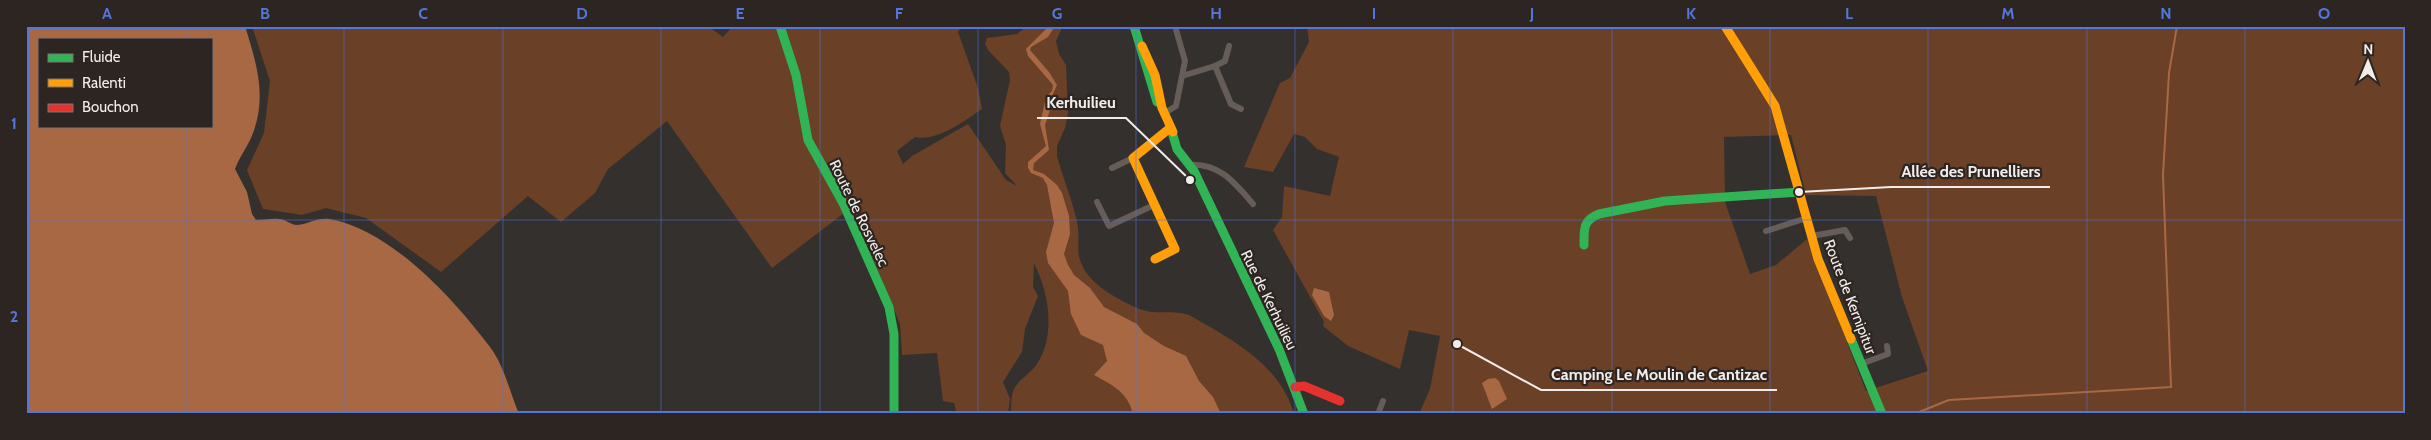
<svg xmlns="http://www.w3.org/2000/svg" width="2431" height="440" font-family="Cabin,sans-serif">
  <rect width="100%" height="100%" fill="#34302e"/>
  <g fill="#6a4027" fill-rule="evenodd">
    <path d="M252,26h456l15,11 10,-11h229l-4,6 20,56 4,21c-18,12 -45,33 -67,28l-18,14 6,13 9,-8 56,-32 38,56 11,6 -12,-13 1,-28 -6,-19 10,-46 -1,-8 -21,-22 -3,-6 2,-6 30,-4 10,-8h36l-7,15 3,13 7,11 2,48 -3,15 -8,18v10c6,22 15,43 20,66 3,11 0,23 2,34 6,27 35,41 58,52 16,8 35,1 52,7 42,24 91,49 105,99h-112l-52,-79 -77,-82 125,161h-167c0,-9 0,-20 4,-27 6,-9 16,-14 22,-23 19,-29 12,-71 -3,-101l-1,24 5,9 -13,33 -3,23 -19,30 7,17 -2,15h-51l-3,-11 -11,-2 -6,-48 -35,2 -2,-31 -48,-117 -80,61 -105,-147 -59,48 -13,24 -34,29 -33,-26 -87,76 -75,-54 -40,-10 -24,7 -39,-6 -16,-39 17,-37 6,-52z"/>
    <path d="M1307,26h1098v388h-986l11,-25 10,-53 -31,-6 -9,39 -52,-23 -25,-20 1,-4 -51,-92 9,-13 2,-31 46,10 9,-39 -22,-8 -12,-12 -11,-3 -21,38 -29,-5 36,-84 10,-5 19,-36zM1791,135l15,60 70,1 26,101 26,74 -62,20 -59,-152 -31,26 -26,9 -25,-72 -1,-65z"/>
  </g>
  <g fill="#a86843" fill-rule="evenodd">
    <path d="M26,26h219c12,39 23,73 6,112 -5,11 -12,20 -16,31l12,23 5,22 4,6c8,0 16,-2 23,-1 7,0 11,6 18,6 12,-1 20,-8 33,-6 62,12 123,79 160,128 14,18 20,46 29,67h-493zM39,39h172v87h-172z"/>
    <path d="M1049,26h6l-7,11 -17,10 -1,3 19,22 8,13 -5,11 -1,11 -6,18 4,25 -15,13 -1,7 11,4 13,11 5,8 7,23 1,18 -6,20 4,11 6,10 16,13 14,19 33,17 7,9 20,13 22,10 13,25 14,16 8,17h-88c-5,-22 -21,-29 -39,-39l13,-14 -4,-16 -22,-10 -10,-21 -3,-23 -20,-28 -2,-11 8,-29 -7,-38 -4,-7 -12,-5 -3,-5v-6l18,-16 -6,-22 6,-27 6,-6 1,-6 -25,-29 -2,-7z"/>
    <polygon points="1314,288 1329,292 1334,315 1331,321 1324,316 1312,295"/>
    <polygon points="1495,378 1499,381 1507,399 1492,409 1482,383 1488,379"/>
  </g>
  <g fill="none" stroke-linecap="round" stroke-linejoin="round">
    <polyline stroke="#a86843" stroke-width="2" points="1914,414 1949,400 2171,387 2163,175 2169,73 2177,26"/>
    <g stroke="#675d58" stroke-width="6">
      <polyline points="1175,26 1185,61 1182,76"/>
      <polyline points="1215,66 1225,61 1229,46"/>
      <polyline points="1165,113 1176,106 1182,76 1215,66 1231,104 1241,109"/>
      <path d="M1188,165c31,-3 47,18 65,39"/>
      <polyline points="1112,168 1133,158"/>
      <polyline points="1097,202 1109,226 1154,205"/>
      <polyline points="1766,231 1807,218"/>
      <polyline points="1812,236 1845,230 1850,238"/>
      <polyline points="1861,364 1888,354 1887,346"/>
      <polyline points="1378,414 1383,401"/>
    </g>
    <g stroke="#30b455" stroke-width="9">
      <polyline points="780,26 796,75 808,140 843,203 889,307 894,334 894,414"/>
      <polyline points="1134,26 1157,102"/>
      <polyline points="1172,132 1177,149 1194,171 1279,349 1304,414"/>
      <path d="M1584,245c0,-16 -1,-25 15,-31l66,-13 135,-9"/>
      <polyline points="1851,339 1882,414"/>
    </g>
    <g stroke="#ff9f0a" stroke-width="9">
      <polyline points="1725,26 1775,106 1818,259 1851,339"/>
      <polyline points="1142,46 1155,75 1162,108 1173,132"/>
      <polyline points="1155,259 1175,249 1133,158 1170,128"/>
    </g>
    <polyline stroke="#e5322d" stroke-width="9" points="1295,387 1304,386 1340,401"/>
  </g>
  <path fill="none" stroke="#5276dc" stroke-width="1" stroke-opacity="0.55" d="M186,26v13M344,26v388M503,26v388M661,26v388M820,26v388M978,26v388M1136,26v388M1295,26v388M1453,26v388M1612,26v388M1770,26v388M1928,26v388M2087,26v388M2245,26v388M186,126v288M26,220h2379"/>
  <g text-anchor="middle" stroke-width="4.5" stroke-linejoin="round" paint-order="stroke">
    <g font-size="15" fill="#f2edea" stroke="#2d2521">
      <text transform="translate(859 213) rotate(64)" y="5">Route de Rosvelec</text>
      <text transform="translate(1850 297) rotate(69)" y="5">Route de Kernipitur</text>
      <text transform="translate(1269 300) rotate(64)" y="5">Rue de Kerhuilieu</text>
    </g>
  </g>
  <path fill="none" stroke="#f2edea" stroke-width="2" d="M1190 180L1126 118H1037M1799 192L1891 187H2050M1457 344L1541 390H1777"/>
  <g fill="#f2edea" stroke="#2d2521" stroke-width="2">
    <circle cx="1190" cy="180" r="5"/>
    <circle cx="1799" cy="192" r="5"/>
    <circle cx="1457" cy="344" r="5"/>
  </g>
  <g font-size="16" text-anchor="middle" font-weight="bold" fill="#f2edea" stroke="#2d2521" stroke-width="4.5" stroke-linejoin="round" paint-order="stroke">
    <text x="1081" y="108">Kerhuilieu</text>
    <text x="1971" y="177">Allée des Prunelliers</text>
    <text x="1659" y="380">Camping Le Moulin de Cantizac</text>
  </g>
  <rect width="2431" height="440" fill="none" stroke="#2d2521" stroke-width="55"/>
  <rect x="38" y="38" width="175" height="90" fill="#2d2521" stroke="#7c7571"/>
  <rect x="48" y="54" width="25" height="8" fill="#30b455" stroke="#7c7571"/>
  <text x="82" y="62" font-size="15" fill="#f2edea">Fluide</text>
  <rect x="48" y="79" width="25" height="8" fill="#ff9f0a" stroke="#7c7571"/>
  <text x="82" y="88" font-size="15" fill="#f2edea">Ralenti</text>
  <rect x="48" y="104" width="25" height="8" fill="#e5322d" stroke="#7c7571"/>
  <text x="82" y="112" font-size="15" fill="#f2edea">Bouchon</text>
  <g transform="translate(2368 62) rotate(1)" stroke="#2d2521" stroke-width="4" paint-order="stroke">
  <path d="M0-4L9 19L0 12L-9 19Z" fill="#f2edea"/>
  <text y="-8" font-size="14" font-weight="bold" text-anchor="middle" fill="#f2edea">N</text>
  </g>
  <rect x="28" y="28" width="2376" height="384" fill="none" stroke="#5276dc" stroke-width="2"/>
  <g font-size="16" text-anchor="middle" font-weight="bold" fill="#5276dc">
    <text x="107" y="19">A</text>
    <text x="265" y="19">B</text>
    <text x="423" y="19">C</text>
    <text x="582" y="19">D</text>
    <text x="740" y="19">E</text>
    <text x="899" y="19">F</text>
    <text x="1057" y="19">G</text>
    <text x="1216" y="19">H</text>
    <text x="1374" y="19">I</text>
    <text x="1532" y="19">J</text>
    <text x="1691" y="19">K</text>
    <text x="1849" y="19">L</text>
    <text x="2008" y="19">M</text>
    <text x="2166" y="19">N</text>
    <text x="2324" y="19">O</text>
    <text x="14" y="129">1</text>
    <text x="14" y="322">2</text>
  </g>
</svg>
